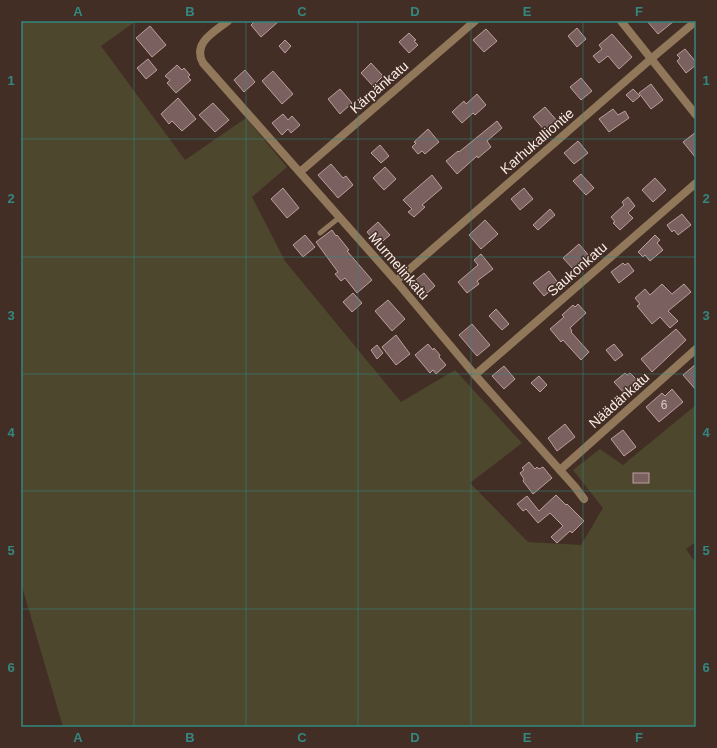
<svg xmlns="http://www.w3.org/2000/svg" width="717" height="748" font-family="Helvetica,sans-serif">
  <rect width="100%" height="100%" fill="#432e25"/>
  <polygon fill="#4d472d" points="21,21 136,21 101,46 185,160 246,118 287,167 252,197 285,261 401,402 455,370 522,443 470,483 528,542 581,545 603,508 573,470 600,449 623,465 696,405 696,542 686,549 696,563 696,727 63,727 21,583"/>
  <g fill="#7b6060" stroke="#bc9f9f">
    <polygon points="255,21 279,21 261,37 251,25"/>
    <polygon points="647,21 674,21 658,34"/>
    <polygon points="150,26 166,45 152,57 136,38"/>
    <polygon points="577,28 586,39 577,47 568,36"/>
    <polygon points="486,29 497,41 484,52 473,40"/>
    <polygon points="409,33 416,40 414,41 418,45 409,53 399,42"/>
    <polygon points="612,34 632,57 619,69 608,56 599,63 593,56 602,49 599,45"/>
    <polygon points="285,40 291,46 285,53 279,46"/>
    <polygon points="685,49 696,62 696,65 686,73 677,61 680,58 677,55"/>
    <polygon points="148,59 157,70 146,79 137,68"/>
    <polygon points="371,63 383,76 373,86 361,73"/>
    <polygon points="177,65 182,70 184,68 190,75 188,77 191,80 176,93 167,83 170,80 165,76"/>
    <polygon points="245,70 255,82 244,92 234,80"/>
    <polygon points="273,71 293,94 282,104 262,81"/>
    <polygon points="581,78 592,91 581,100 570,87"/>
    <polygon points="651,84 663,100 651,109 639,93"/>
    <polygon points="340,89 352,103 340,114 328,99"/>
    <polygon points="633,89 640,96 633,102 626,95"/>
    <polygon points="477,94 486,105 475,115 473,113 462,123 452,112 464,101 466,104"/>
    <polygon points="178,98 196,119 182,131 172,121 169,124 161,114"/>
    <polygon points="213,103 229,120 215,132 199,115"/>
    <polygon points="545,107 558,122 546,132 533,117"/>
    <polygon points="613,109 618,115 625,111 629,118 609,132 599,119"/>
    <polygon points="283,114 288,120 292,116 300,125 291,133 288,129 282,135 272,123"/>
    <polygon points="497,121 502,128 487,141 491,147 478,158 477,156 457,174 446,161 458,151 459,152"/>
    <polygon points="428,129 439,142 425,154 422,151 418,154 412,147 416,143 414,142"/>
    <polygon points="696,132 696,158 683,142"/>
    <polygon points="578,141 588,153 574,164 564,153"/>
    <polygon points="380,145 389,156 381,163 371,153"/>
    <polygon points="331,164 343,178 346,176 353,185 338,198 318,175"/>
    <polygon points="385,167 396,179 384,190 373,178"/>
    <polygon points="581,174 594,188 586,195 573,181"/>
    <polygon points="432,175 442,188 422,205 425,207 414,217 408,212 412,209 403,200"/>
    <polygon points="655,178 666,190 653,202 642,190"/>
    <polygon points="283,188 299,208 287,218 271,199"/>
    <polygon points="524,188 533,199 520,210 511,199"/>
    <polygon points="628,197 635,206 628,213 633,218 620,230 613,223 615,222 611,217 624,205 622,202"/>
    <polygon points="550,209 555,215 538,230 533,225"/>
    <polygon points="682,214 691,225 678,235 674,230 672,232 667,225"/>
    <polygon points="485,220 498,234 481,249 469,235"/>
    <polygon points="378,222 390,235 378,245 367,232"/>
    <polygon points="332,230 336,236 337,235 349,250 347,251 372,280 357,293 345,278 341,281 335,274 338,272 316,242"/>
    <polygon points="305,235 315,247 303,257 293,245"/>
    <polygon points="655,235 660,240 657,243 663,250 650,261 645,255 643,257 638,252"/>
    <polygon points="579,244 590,257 574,270 563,258"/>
    <polygon points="481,254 493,269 477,281 479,284 467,293 458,282 478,265 474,260"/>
    <polygon points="623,263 625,265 628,263 634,271 619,283 611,272"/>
    <polygon points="549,271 559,284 544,296 533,283"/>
    <polygon points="424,273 435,286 424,296 412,283"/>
    <polygon points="662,284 672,294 684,284 691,292 668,311 678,321 670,328 660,317 652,324 637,306 640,304 635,298 645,289 650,295"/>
    <polygon points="353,293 362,303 352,312 343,302"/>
    <polygon points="388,300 405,319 392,331 375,311"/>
    <polygon points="578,304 586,313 570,328 572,331 571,332 589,352 581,360 563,340 561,342 550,329 564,317 562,315 573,305 575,307"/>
    <polygon points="496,309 509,324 502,330 489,316"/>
    <polygon points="472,324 490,345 477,356 459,335"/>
    <polygon points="676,329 686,340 652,372 641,359"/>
    <polygon points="396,335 410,354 396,365 382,347"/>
    <polygon points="428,344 433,350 434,348 440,355 439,357 446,365 436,374 433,370 430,373 415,355"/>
    <polygon points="614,344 623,355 615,361 606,350"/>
    <polygon points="377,345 383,353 377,359 371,350"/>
    <polygon points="696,364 696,390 683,375"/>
    <polygon points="504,366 515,379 504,389 492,376"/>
    <polygon points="625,373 627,375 630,373 638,381 624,393 614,382"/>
    <polygon points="539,376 547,385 540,392 531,383"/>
    <polygon points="672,389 683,402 659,422 646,407 662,393 665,396"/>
    <polygon points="565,424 575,437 557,451 548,438"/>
    <polygon points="623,430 636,447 624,456 611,439"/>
    <polygon points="529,462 535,469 537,467 539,469 543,467 552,478 533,494 523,481 524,479 520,473 524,470 522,468"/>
    <rect x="633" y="473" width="16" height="10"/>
    <polygon points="556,495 566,505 567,504 584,521 572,533 570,531 557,543 551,537 563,526 550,513 538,523 526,509 523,511 517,504 527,496 539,511"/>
  </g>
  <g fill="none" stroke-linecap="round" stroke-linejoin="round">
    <polyline stroke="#91785b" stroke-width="5" points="320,233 340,217"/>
    <g stroke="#91785b" stroke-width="8">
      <path d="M228,21c-14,11 -36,22 -25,42l193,218 79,94 100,112 9,12"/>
      <polyline points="621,21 696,115"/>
      <polyline points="300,172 475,21"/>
      <polyline points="396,281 652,58 696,21"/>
      <polyline points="475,375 696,183"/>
      <polyline points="560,470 696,349"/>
    </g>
  </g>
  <path fill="none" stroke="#328880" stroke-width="1" stroke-opacity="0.55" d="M134,21v706M246,21v706M358,21v706M471,21v706M583,21v706M21,139h675M21,257h675M21,374h675M21,491h675M21,609h675"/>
  <g text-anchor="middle" stroke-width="3" stroke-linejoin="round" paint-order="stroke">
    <g font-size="12" fill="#dac9c4">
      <text x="664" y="409">6</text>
    </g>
    <g font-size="14" fill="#faece6" stroke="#432e25">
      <text transform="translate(379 87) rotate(-41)" y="5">Kärpänkatu</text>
      <text transform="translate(537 141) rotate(-41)" y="5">Karhukalliontie</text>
      <text transform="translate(399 266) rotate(49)" y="5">Murmelinkatu</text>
      <text transform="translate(577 269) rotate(-41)" y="5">Saukonkatu</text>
      <text transform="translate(619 400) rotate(-42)" y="5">Näädänkatu</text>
    </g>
  </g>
  <rect width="717" height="748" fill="none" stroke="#432e25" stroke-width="44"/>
  <rect x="22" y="22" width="673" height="704" fill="none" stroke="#328880" stroke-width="1.5"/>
  <g font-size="13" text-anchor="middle" font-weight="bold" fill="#328880">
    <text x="78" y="16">A</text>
    <text x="190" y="16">B</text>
    <text x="302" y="16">C</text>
    <text x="415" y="16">D</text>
    <text x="527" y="16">E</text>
    <text x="639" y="16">F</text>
    <text x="11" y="85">1</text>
    <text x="706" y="85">1</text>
    <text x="11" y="203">2</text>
    <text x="706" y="203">2</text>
    <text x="11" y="320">3</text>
    <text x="706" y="320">3</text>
    <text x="11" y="437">4</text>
    <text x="706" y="437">4</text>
    <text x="11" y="555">5</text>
    <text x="706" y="555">5</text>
    <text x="11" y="672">6</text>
    <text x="706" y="672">6</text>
    <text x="78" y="742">A</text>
    <text x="190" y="742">B</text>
    <text x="302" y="742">C</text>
    <text x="415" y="742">D</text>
    <text x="527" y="742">E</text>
    <text x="639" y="742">F</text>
  </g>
</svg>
